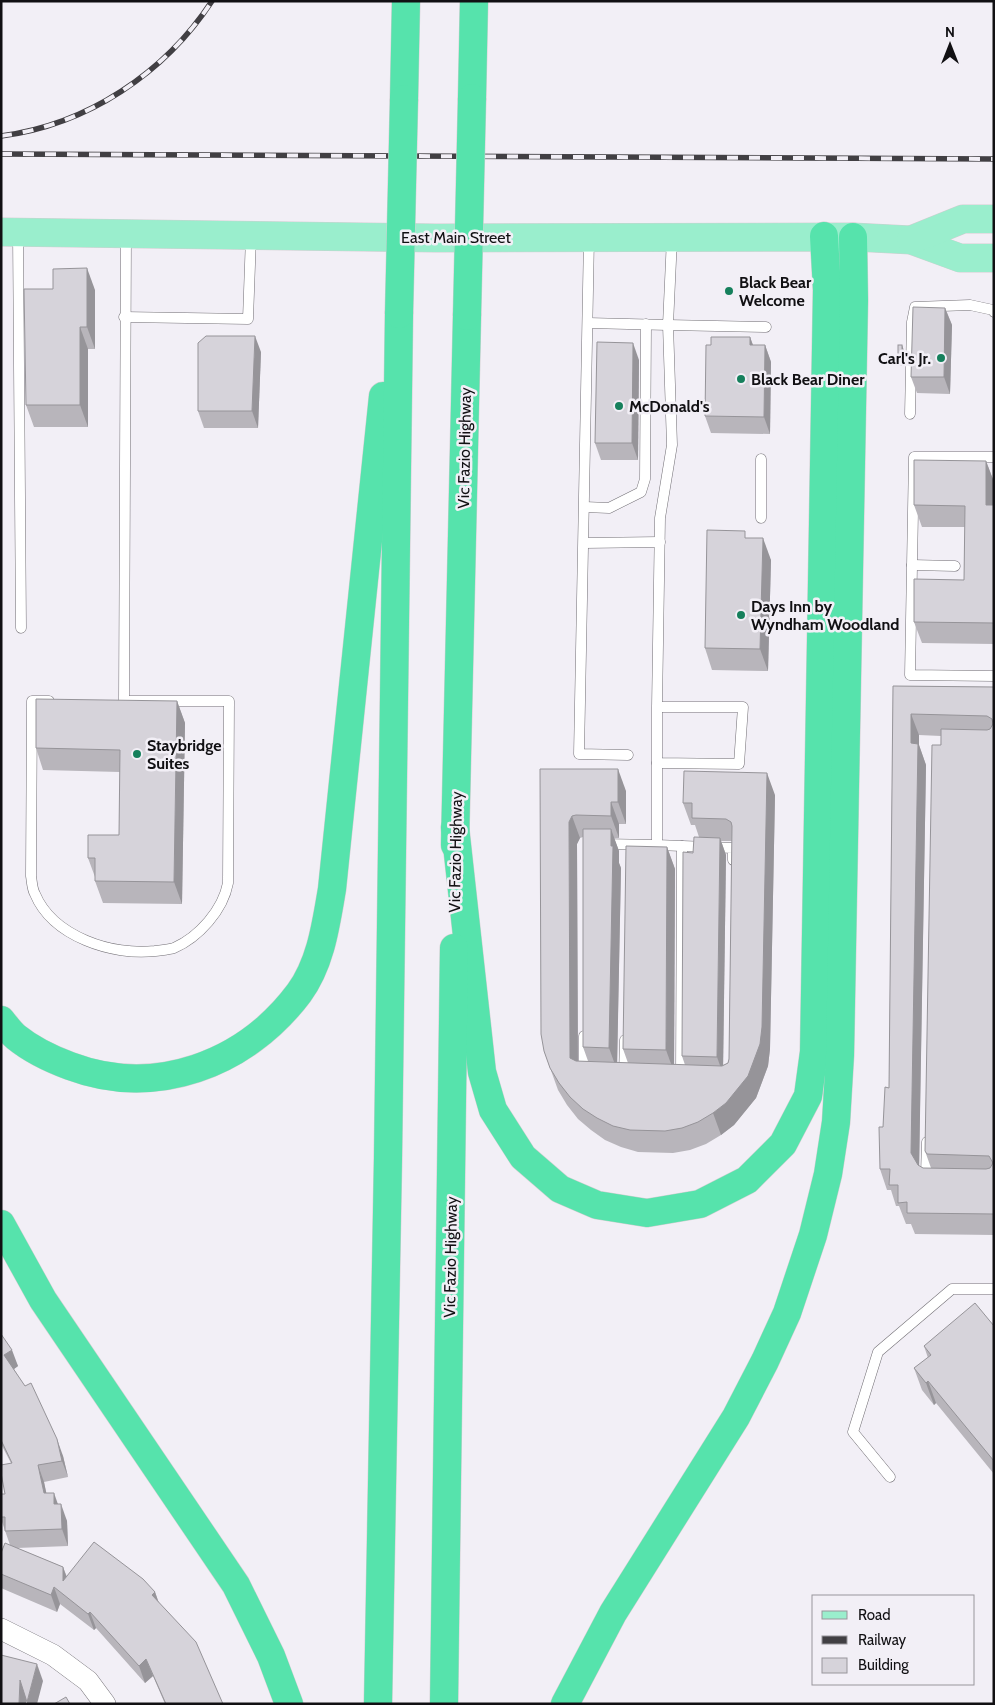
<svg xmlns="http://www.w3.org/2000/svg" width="995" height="1705" font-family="Cabin,sans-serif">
  <rect width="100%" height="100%" fill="#f2eff6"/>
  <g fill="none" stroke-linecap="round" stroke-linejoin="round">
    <defs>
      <g id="service">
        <polyline points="18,233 21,628"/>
        <polyline points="589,238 579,754 628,755"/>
        <polyline points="124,317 248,319 251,237"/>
        <polyline points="588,323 668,325 672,238"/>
        <polyline points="910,414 912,322 915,307 970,305 993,310 994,312"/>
        <polyline points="994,457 914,457 910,675 994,676"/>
        <polyline points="585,507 609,508 641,492 645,479 646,324"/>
        <polyline points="761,518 761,459"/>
        <polyline points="584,543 660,542"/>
        <polyline points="912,565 955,566"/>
        <path d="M49,701h-17l-1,175c1,6 1,13 4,18 18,43 78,62 120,57 6,-1 13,-1 19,-3 25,-11 49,-38 54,-65l1,-182h-105l2,-466"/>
        <polyline points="657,707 657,763 739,764 743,707 657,707 660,518 672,445 668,325 766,327"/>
        <polyline points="657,763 657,845 733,848 733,860"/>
        <polyline points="603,844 657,845"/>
        <polyline points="584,1036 584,1074"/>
        <polyline points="624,1076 625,1040"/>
        <polyline points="681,1078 682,846"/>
        <polyline points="927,1142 926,1174 929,1179"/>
        <polyline points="890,1477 853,1432 878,1352 952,1289 994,1289"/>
      </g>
      <polyline id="minor" points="1,1629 53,1655 88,1681 105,1704"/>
      <g id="primary">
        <polyline points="1,232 436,238 853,237 911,240 960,258 994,258"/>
        <polyline points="911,240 963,219 994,219"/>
      </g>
      <g id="motorway">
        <polyline points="472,98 474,1"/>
        <polyline points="404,99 406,1"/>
        <polyline points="455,827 482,1072 493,1110 523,1157 560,1189 597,1205 647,1213 700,1204 747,1180 783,1144 808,1096 814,1052 827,290 824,236"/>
        <polyline points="455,845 467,316"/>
        <path d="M1,1020c5,6 10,13 15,17 16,13 35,22 54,29 85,32 175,-1 229,-73 22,-30 27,-69 33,-104l51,-493"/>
        <polyline points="1,1224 43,1300 236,1585 271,1656 289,1704"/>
        <polyline points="378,1704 388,1158 399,314"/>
        <polyline points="444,1704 454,948"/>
        <polyline points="565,1704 613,1613 736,1417 765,1361 787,1313 813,1235 828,1174 836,1122 840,1055 854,300 853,237"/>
      </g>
    </defs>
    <use href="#service" stroke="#726f75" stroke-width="11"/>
    <use href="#minor" stroke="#726f75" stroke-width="22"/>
    <use href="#primary" stroke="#cfcfd0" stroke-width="29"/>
    <use href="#motorway" stroke="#cfcfd0" stroke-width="29"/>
    <use href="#service" stroke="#fff" stroke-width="10"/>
    <use href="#minor" stroke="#fff" stroke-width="21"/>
    <use href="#primary" stroke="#9aeecd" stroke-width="28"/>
    <use href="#motorway" stroke="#56e3ac" stroke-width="28"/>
    <defs>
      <g id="rail">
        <path d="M1,136c86,-11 164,-63 211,-135"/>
        <polyline points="1,154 994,159"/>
      </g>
    </defs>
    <use href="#rail" stroke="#413f43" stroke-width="5.5"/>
    <use href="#rail" stroke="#f2eff6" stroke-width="4" stroke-dasharray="11" stroke-linecap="butt"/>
    <defs>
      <g id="motorway-bridge">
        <polyline points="399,314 404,99"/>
        <polyline points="467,316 472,98"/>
      </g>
    </defs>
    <use href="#motorway-bridge" stroke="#cfcfd0" stroke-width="29" stroke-linecap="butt"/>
    <use href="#motorway-bridge" stroke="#56e3ac" stroke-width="28"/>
  </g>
  <g fill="#b8b5bb" fill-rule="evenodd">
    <polygon points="95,290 95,349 88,349 88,427 34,427 26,405"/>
    <polygon points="945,308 952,325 950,394 917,393 911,377"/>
    <polygon points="750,337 753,345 765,345 771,362 770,434 711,433 705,416 711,345"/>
    <polygon points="902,345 904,351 904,366 900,366 898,361"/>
    <polygon points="261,352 258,428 204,428 198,411"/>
    <polygon points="639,360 638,460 601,460 595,443"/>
    <polygon points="986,461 994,482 994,644 922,643 914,622 964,580 965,527 922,527 914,505"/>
    <polygon points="748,538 771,560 768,671 712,670 705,648"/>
    <path d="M893,686l101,1v548l-79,-1 -4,-10h-5l-7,-18h-3l-5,-16h-4l-7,-21 3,-42 6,-39zM919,735l22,1 -16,415 6,17h-8l-4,-2 7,-401 -7,-20z"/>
    <polygon points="177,701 185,723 182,904 103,903 95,881 95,877 88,858 119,835 120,772 43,770 36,748"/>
    <path d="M540,769l86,22v33h-7v14h-5l5,13v12l2,5 -4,194 11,1 -5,-14 44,-202 8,22 -1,195 11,1 -3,-9 11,-203 6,-16 -4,-12h-4l-8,-22 92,-8 -5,254 -2,17 -12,32 -22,27 -13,10 -15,9 -16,6 -17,3 -35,-1 -17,-5 -16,-7 -14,-10 -13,-11 -11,-14 -9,-15 -14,-39zM583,837v210l5,14h-10l-1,-217 3,-6zM721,841h11l-3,218 -1,4 -5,2 3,-210z"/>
    <polygon points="994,1326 994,1474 936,1403 934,1405 922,1390 914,1368 928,1358 924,1346"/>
    <polygon points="1,1334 18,1366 14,1369 63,1456 68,1477 44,1482 46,1493 58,1504 67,1521 68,1546 17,1548 63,1567 67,1577 155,1592 158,1601 223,1704 165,1704 153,1676 145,1683 96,1628 94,1630 60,1604 57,1612 1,1588 1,1553 10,1545 1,1519 1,1494 5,1494 11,1463 1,1444"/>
  </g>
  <g fill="#969499">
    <polygon points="87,268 95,290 95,349 87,327"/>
    <polygon points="945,308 952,325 950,394 944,377"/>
    <polygon points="80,327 88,349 88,427 80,405"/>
    <polygon points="255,336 261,352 258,428 252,411"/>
    <polygon points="750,337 756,354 750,345"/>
    <polygon points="633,343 639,360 638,460 632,443"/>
    <polygon points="765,345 771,362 770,434 764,417"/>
    <polygon points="902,345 904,351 904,366 902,361"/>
    <polygon points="986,461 994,482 994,527 986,505"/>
    <polygon points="763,538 771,560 768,671 760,649"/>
    <polygon points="177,701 185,723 182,904 174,882"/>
    <polygon points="911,714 919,735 919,745 926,765 919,1174 911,1153"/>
    <polygon points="618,769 626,791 626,824 618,802"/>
    <polygon points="767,773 775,795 770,1049 768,1066 756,1098 734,1125 721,1135 713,1113 726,1103"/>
    <polygon points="611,802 619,824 619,838 611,816"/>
    <polygon points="572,816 580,838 577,844 578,1080 570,1058 569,822"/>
    <polygon points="611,829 619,851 619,863 621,868 617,1070 609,1048"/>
    <polygon points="720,838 726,855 723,1074 717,1057"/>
    <polygon points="667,847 675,869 674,1072 666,1050"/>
    <polygon points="12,1350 18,1366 10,1372 4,1355"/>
    <polygon points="928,1381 936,1403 934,1405 926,1383"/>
    <polygon points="57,1439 63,1456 68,1477 62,1461"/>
    <polygon points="38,1465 44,1482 50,1510 44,1493"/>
    <polygon points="54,1493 60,1510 54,1504"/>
    <polygon points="61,1504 67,1521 68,1546 62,1529"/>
    <polygon points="63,1567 69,1584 63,1581"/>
    <polygon points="54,1587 60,1604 57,1612 51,1595"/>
    <polygon points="155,1592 161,1609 152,1595"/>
    <polygon points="90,1612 96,1628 94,1630 88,1614"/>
    <polygon points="146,1659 153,1676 145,1683 139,1666"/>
    <polygon points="37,1664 43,1681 37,1704 27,1704 27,1702"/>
    <polygon points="20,1680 26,1696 26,1704 19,1704"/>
  </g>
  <g fill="#d6d3da" stroke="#969499" fill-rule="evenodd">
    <polygon points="87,268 87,327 80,327 80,405 26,405 24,289 53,289 53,269"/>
    <polygon points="913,307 945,308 944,377 911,377"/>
    <polygon points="206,336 255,336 252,411 198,411 198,343"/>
    <polygon points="711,337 750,337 750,345 765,345 764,417 705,416 706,345 711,345"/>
    <polygon points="597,342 633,343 632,443 595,443"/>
    <rect x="898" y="345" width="4" height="16"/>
    <polygon points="914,460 986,461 986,505 994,505 994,623 914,622 914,579 964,580 965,506 914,505"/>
    <polygon points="707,530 745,531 745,538 763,538 760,649 705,648"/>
    <path d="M893,686l101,1v527l-87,-1v-11l-9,1v-18h-9l1,-16h-10l-1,-42h4l2,-40 4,1zM911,714l76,2 5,3 1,5 -3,5 -3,1 -46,-1v16h-9l-7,406 2,3 62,2 4,7 -3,5 -4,1 -63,-1 -5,-3 -7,-12 7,-409 -7,-1z"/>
    <polygon points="36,699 177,701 174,882 95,881 95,858 88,858 88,835 119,835 120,750 36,748"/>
    <polygon points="540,769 618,769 618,802 611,802 611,816 576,815 572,816 569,822 570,1058 576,1061 722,1066 728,1063 729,1059 732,826 731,822 726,819 692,818 692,803 683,803 684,771 767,773 762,1027 760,1044 748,1076 726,1103 713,1113 698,1122 682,1128 665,1131 630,1130 613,1126 597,1118 583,1109 570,1097 559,1083 550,1068 544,1051 541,1034"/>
    <polygon points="583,829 611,829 611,846 613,846 609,1048 583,1047"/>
    <polygon points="694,837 720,838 717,1057 682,1056 683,852 693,853"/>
    <polygon points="626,846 667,847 666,1050 623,1049"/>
    <polygon points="975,1303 994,1326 994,1461 928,1381 926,1383 914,1368 931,1355 924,1346"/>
    <polygon points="1,1334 12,1350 4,1355 25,1386 31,1383 57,1439 62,1461 38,1465 44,1493 54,1493 54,1504 61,1504 62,1529 5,1531 5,1517 1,1517 1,1494 5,1494 1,1473 1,1465 12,1463 1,1440"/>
    <polygon points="94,1542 143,1579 155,1592 152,1595 196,1642 223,1704 166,1704 146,1659 139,1666 90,1612 88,1614 54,1587 51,1595 1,1574 1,1553 5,1543 63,1567 63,1581"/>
    <polygon points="1,1655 37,1664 27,1702 20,1680 19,1704 1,1704"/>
    <polygon points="66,1697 70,1704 54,1704"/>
  </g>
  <g fill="#16805c" stroke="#f2eff6" stroke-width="2">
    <circle cx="729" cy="291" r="5"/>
    <circle cx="941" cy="358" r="5"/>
    <circle cx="741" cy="379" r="5"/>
    <circle cx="619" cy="406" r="5"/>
    <circle cx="741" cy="615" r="5"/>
    <circle cx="137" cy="754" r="5"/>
  </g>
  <g text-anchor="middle" stroke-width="5" stroke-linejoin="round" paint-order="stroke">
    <g font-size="16" fill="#111013" stroke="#f2eff6">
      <text x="456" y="243">East Main Street</text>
      <text transform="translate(464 448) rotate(-89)" y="6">Vic Fazio Highway</text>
      <text transform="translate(455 852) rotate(-89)" y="6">Vic Fazio Highway</text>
      <text transform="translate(450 1257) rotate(-89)" y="6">Vic Fazio Highway</text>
    </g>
    <g font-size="16" font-weight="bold" fill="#111013" stroke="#f2eff6" text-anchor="start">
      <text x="739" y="288">Black Bear<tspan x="739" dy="18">Welcome</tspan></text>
      <text x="931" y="364" text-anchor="end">Carl's Jr.</text>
      <text x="751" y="385">Black Bear Diner</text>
      <text x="629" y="412">McDonald's</text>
      <text x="751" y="612">Days Inn by<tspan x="751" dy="18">Wyndham Woodland</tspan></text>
      <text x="147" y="751">Staybridge<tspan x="147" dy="18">Suites</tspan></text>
    </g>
  </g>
  <rect width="995" height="1705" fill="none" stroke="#111013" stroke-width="5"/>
  <rect x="812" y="1595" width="162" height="90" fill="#f2eff6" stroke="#98969b"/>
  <rect x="822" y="1611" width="25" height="8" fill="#9aeecd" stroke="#98969b"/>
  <text x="858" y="1620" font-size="15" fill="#111013">Road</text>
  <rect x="822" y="1636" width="25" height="8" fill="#413f43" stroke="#98969b"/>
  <text x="858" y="1645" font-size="15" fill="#111013">Railway</text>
  <rect x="822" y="1658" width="25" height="15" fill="#d6d3da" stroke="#98969b"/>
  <text x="858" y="1670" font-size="15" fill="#111013">Building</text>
  <g transform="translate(950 45)" stroke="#f2eff6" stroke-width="4" paint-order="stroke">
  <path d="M0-4L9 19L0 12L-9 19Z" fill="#111013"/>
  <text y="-8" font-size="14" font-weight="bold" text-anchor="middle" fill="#111013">N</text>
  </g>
</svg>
